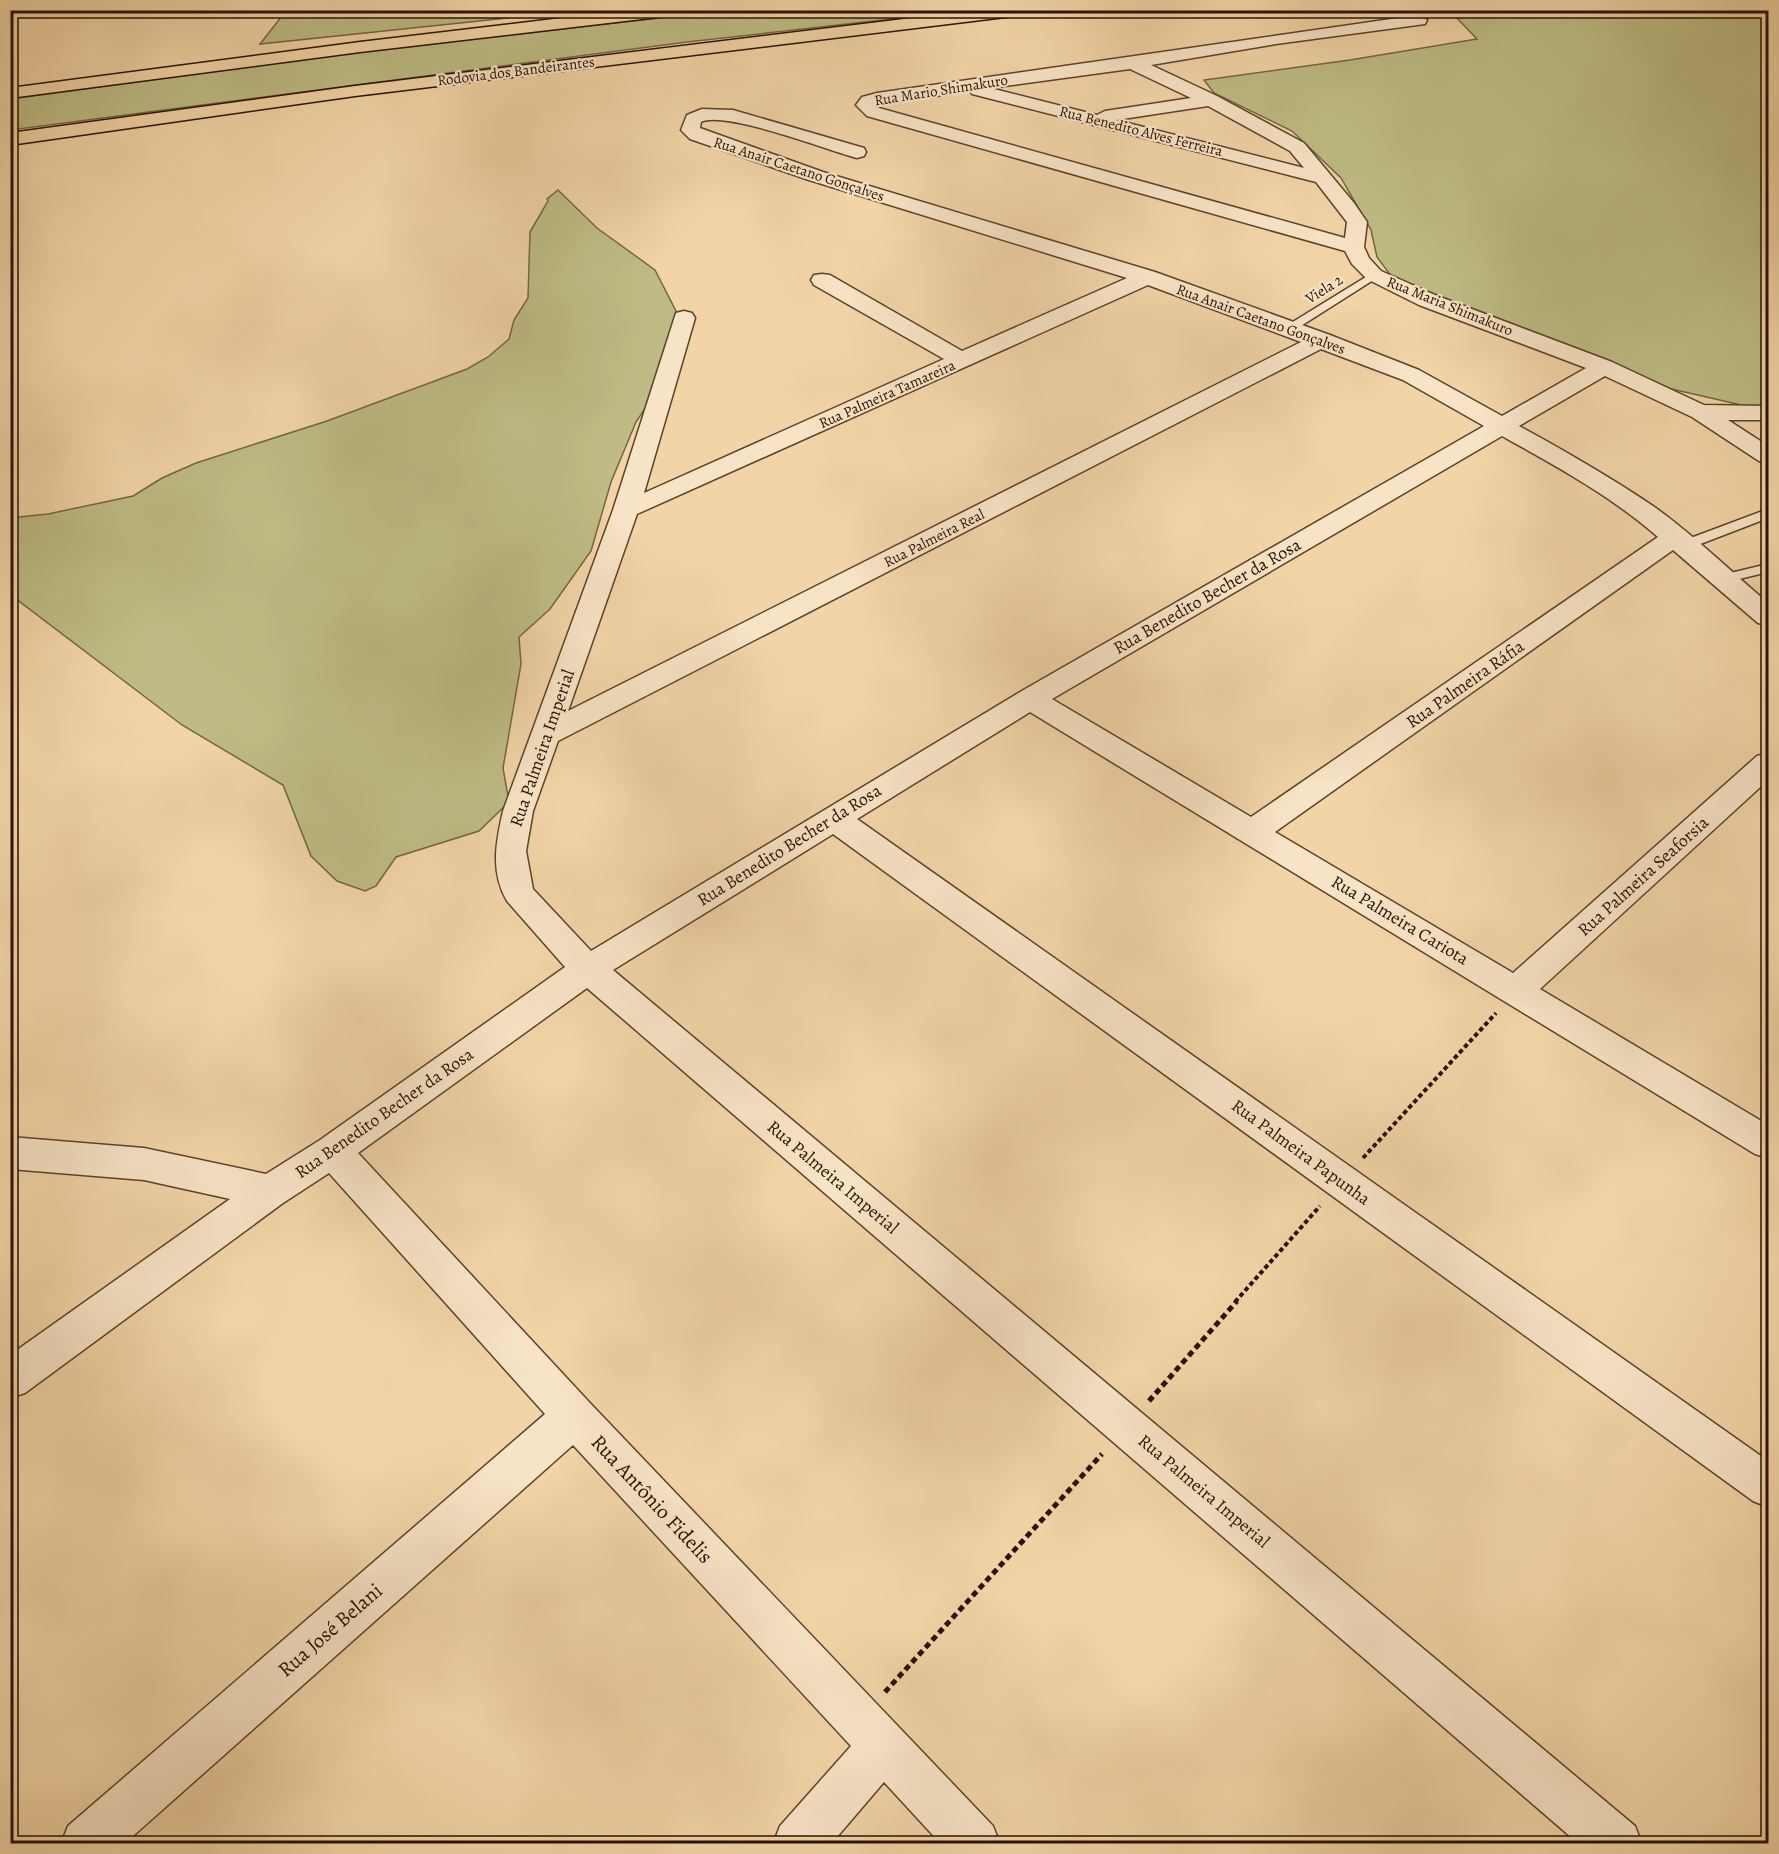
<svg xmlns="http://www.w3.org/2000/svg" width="1779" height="1854" font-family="Alegreya,serif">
  <rect width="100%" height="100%" fill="#f2d4a6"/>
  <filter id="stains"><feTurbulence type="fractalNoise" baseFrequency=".00333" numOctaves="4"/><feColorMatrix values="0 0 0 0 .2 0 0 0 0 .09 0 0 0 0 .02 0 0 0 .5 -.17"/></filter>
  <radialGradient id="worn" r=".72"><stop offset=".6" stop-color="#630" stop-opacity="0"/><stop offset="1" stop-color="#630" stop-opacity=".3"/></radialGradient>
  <g fill="#bebc84" stroke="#726644" stroke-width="1.5">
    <polygon points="286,11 286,10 573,11 260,44"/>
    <polygon points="722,11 964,11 687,42 11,130 10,99 322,56"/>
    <polygon points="1411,11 1768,11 1768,414 1737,404 1654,385 1391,276 1377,257 1371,230 1341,178 1292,131 1214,93 1204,80 1350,60 1477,39 1454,15 1423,18"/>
    <polygon points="558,190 597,228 655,270 681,321 676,362 636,422 611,482 591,551 550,609 519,637 521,664 503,768 509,802 479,831 396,857 376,886 365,891 337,881 311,856 283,785 182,725 11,595 10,518 48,514 133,496 162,478 196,463 327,421 467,369 488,357 509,339 514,320 528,298 530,232 548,201 547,199"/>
  </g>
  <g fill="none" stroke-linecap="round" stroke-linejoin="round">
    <defs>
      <g id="lane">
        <polygon points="1374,272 1380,275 1378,277 1293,331 1289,332 1283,328"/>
        <polygon points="1768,509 1768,518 1690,548 1680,548 1678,545 1680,542"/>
        <polygon points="1768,564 1768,572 1723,583 1716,579 1718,576"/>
      </g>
      <path id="street" d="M1419,15l8,5 -2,4 -149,20 -125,21 66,31 87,47 50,60 13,19 -3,25 5,11 12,13 54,24 177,67 92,43 64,1v14h-40l40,26v17l-9,-2 -67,-44 -87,-41 -86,50c46,25 91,51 134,80 40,28 77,65 115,97v22l-10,-2 -85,-73 -398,282 238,141 244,-217 11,-3v27l-228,209 228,136v33l-13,-4 -725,-442 -173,107 911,642v46l-15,-6 -920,-667 -220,136 1022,856 7,18h-63l-992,-856 -229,165 231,249 404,424 7,18h-59l-57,-62 -53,62h-58l7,-18 71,-80 -278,-301 -449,399h-63l7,-18 477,-412 -216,-241 -46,30 -258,190 -15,5v-43l220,-156 -86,-19 -134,-11v-32l134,11 122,26 54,-34 245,-173 -58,-66c-17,-29 -11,-59 -4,-90l110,-301 63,-197 8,-2 8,2 3,5 -51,175 300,-134 -130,-74 -3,-5 3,-5 8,-1 8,1 132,76 165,-73 -318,-98 -119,-41 -9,-9 6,-15 15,-6 31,1 131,38 2,4 -2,4 -7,2c-30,-8 -133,-48 -156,-36l-1,6 123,44 332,100 175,63 89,35 83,46 84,-48 -167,-63 -52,-26 -15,-15 -7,-13 -478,-135 -11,-11 6,-8 15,-4zM1130,69l61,29 -86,13 -8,4 -107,-27zM970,91l2,3 344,88 31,40 -2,16 -466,-130 -4,-3zM1208,106l82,45 14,17 -188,-48zM1148,285l153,57 -733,369 69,-197zM1321,349l82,31 81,46 -464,266 -429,259 -58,-62 -7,-38 7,-40 25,-70zM1502,436c54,30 109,60 156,101l-407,280 -199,-118z"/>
      <g id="highway">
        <polygon points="629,10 684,10 676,15 360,52 10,98 10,88 360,42"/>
        <polygon points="978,10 1031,10 1023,15 355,96 10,145 10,133 355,86"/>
      </g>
    </defs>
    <use href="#lane" stroke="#5a422c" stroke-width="3"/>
    <use href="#street" stroke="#5a422c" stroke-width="3"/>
    <use href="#highway" stroke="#271103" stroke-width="3"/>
    <g stroke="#271103" stroke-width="4" stroke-dasharray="4.5 3" stroke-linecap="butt">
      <polyline points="1363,1158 1496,1013"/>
      <polyline points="1235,1302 1320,1206"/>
    </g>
    <g stroke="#271103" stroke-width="5" stroke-dasharray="6 4" stroke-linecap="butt">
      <polyline points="1149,1401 1237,1301"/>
      <polyline points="885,1692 1102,1454"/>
    </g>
    <use href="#lane" fill="#f7e3c5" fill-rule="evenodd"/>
    <use href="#street" fill="#f7e3c5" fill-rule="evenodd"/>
    <use href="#highway" fill="#f2d4a6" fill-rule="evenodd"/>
  </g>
  <g text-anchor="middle" stroke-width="4.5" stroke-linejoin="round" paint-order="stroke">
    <g font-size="15" fill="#271103" stroke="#f7e3c5">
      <text transform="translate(516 71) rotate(-7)" y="5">Rodovia dos Bandeirantes</text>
      <text transform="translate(941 90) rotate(-9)" y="5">Rua Mario Shimakuro</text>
      <text transform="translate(1141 131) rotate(14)" y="5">Rua Benedito Alves Ferreira</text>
      <text transform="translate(799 169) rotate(18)" y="5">Rua Anair Caetano Gonçalves</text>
      <text transform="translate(1324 289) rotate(-32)" y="5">Viela 2</text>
      <text transform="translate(1450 306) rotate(22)" y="5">Rua Maria Shimakuro</text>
      <text transform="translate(1261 319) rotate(20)" y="5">Rua Anair Caetano Gonçalves</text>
      <text transform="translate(887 394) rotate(-24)" y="5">Rua Palmeira Tamareira</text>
      <text transform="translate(934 538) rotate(-27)" y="5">Rua Palmeira Real</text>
    </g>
    <g font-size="18" fill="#271103" stroke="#f7e3c5">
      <text transform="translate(1207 596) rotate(-30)" y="6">Rua Benedito Becher da Rosa</text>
      <text transform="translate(1465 684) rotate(-35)" y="6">Rua Palmeira Ráfia</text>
      <text transform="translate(542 748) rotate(-71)" y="6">Rua Palmeira Imperial</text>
      <text transform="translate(789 845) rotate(-32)" y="6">Rua Benedito Becher da Rosa</text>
      <text transform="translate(1643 876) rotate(-42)" y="6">Rua Palmeira Seaforsia</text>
      <text transform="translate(1400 920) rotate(31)" y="6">Rua Palmeira Cariota</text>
      <text transform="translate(384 1113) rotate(-35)" y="6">Rua Benedito Becher da Rosa</text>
      <text transform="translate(1301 1152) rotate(36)" y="6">Rua Palmeira Papunha</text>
      <text transform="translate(833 1177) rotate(40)" y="6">Rua Palmeira Imperial</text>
      <text transform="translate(1204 1491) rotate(40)" y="6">Rua Palmeira Imperial</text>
    </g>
    <g font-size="21" fill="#271103" stroke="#f7e3c5">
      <text transform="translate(652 1499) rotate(47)" y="7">Rua Antônio Fidelis</text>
      <text transform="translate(330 1630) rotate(-41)" y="7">Rua José Belani</text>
    </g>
  </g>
  <rect width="1779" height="1854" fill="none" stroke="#f2d4a6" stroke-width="36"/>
  <rect x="12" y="12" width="1755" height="1830" fill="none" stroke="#271103" stroke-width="3"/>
  <rect x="18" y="18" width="1743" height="1818" fill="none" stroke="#271103" stroke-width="1.5"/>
  <rect width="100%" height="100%" filter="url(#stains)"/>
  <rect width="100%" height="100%" fill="url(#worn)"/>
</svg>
